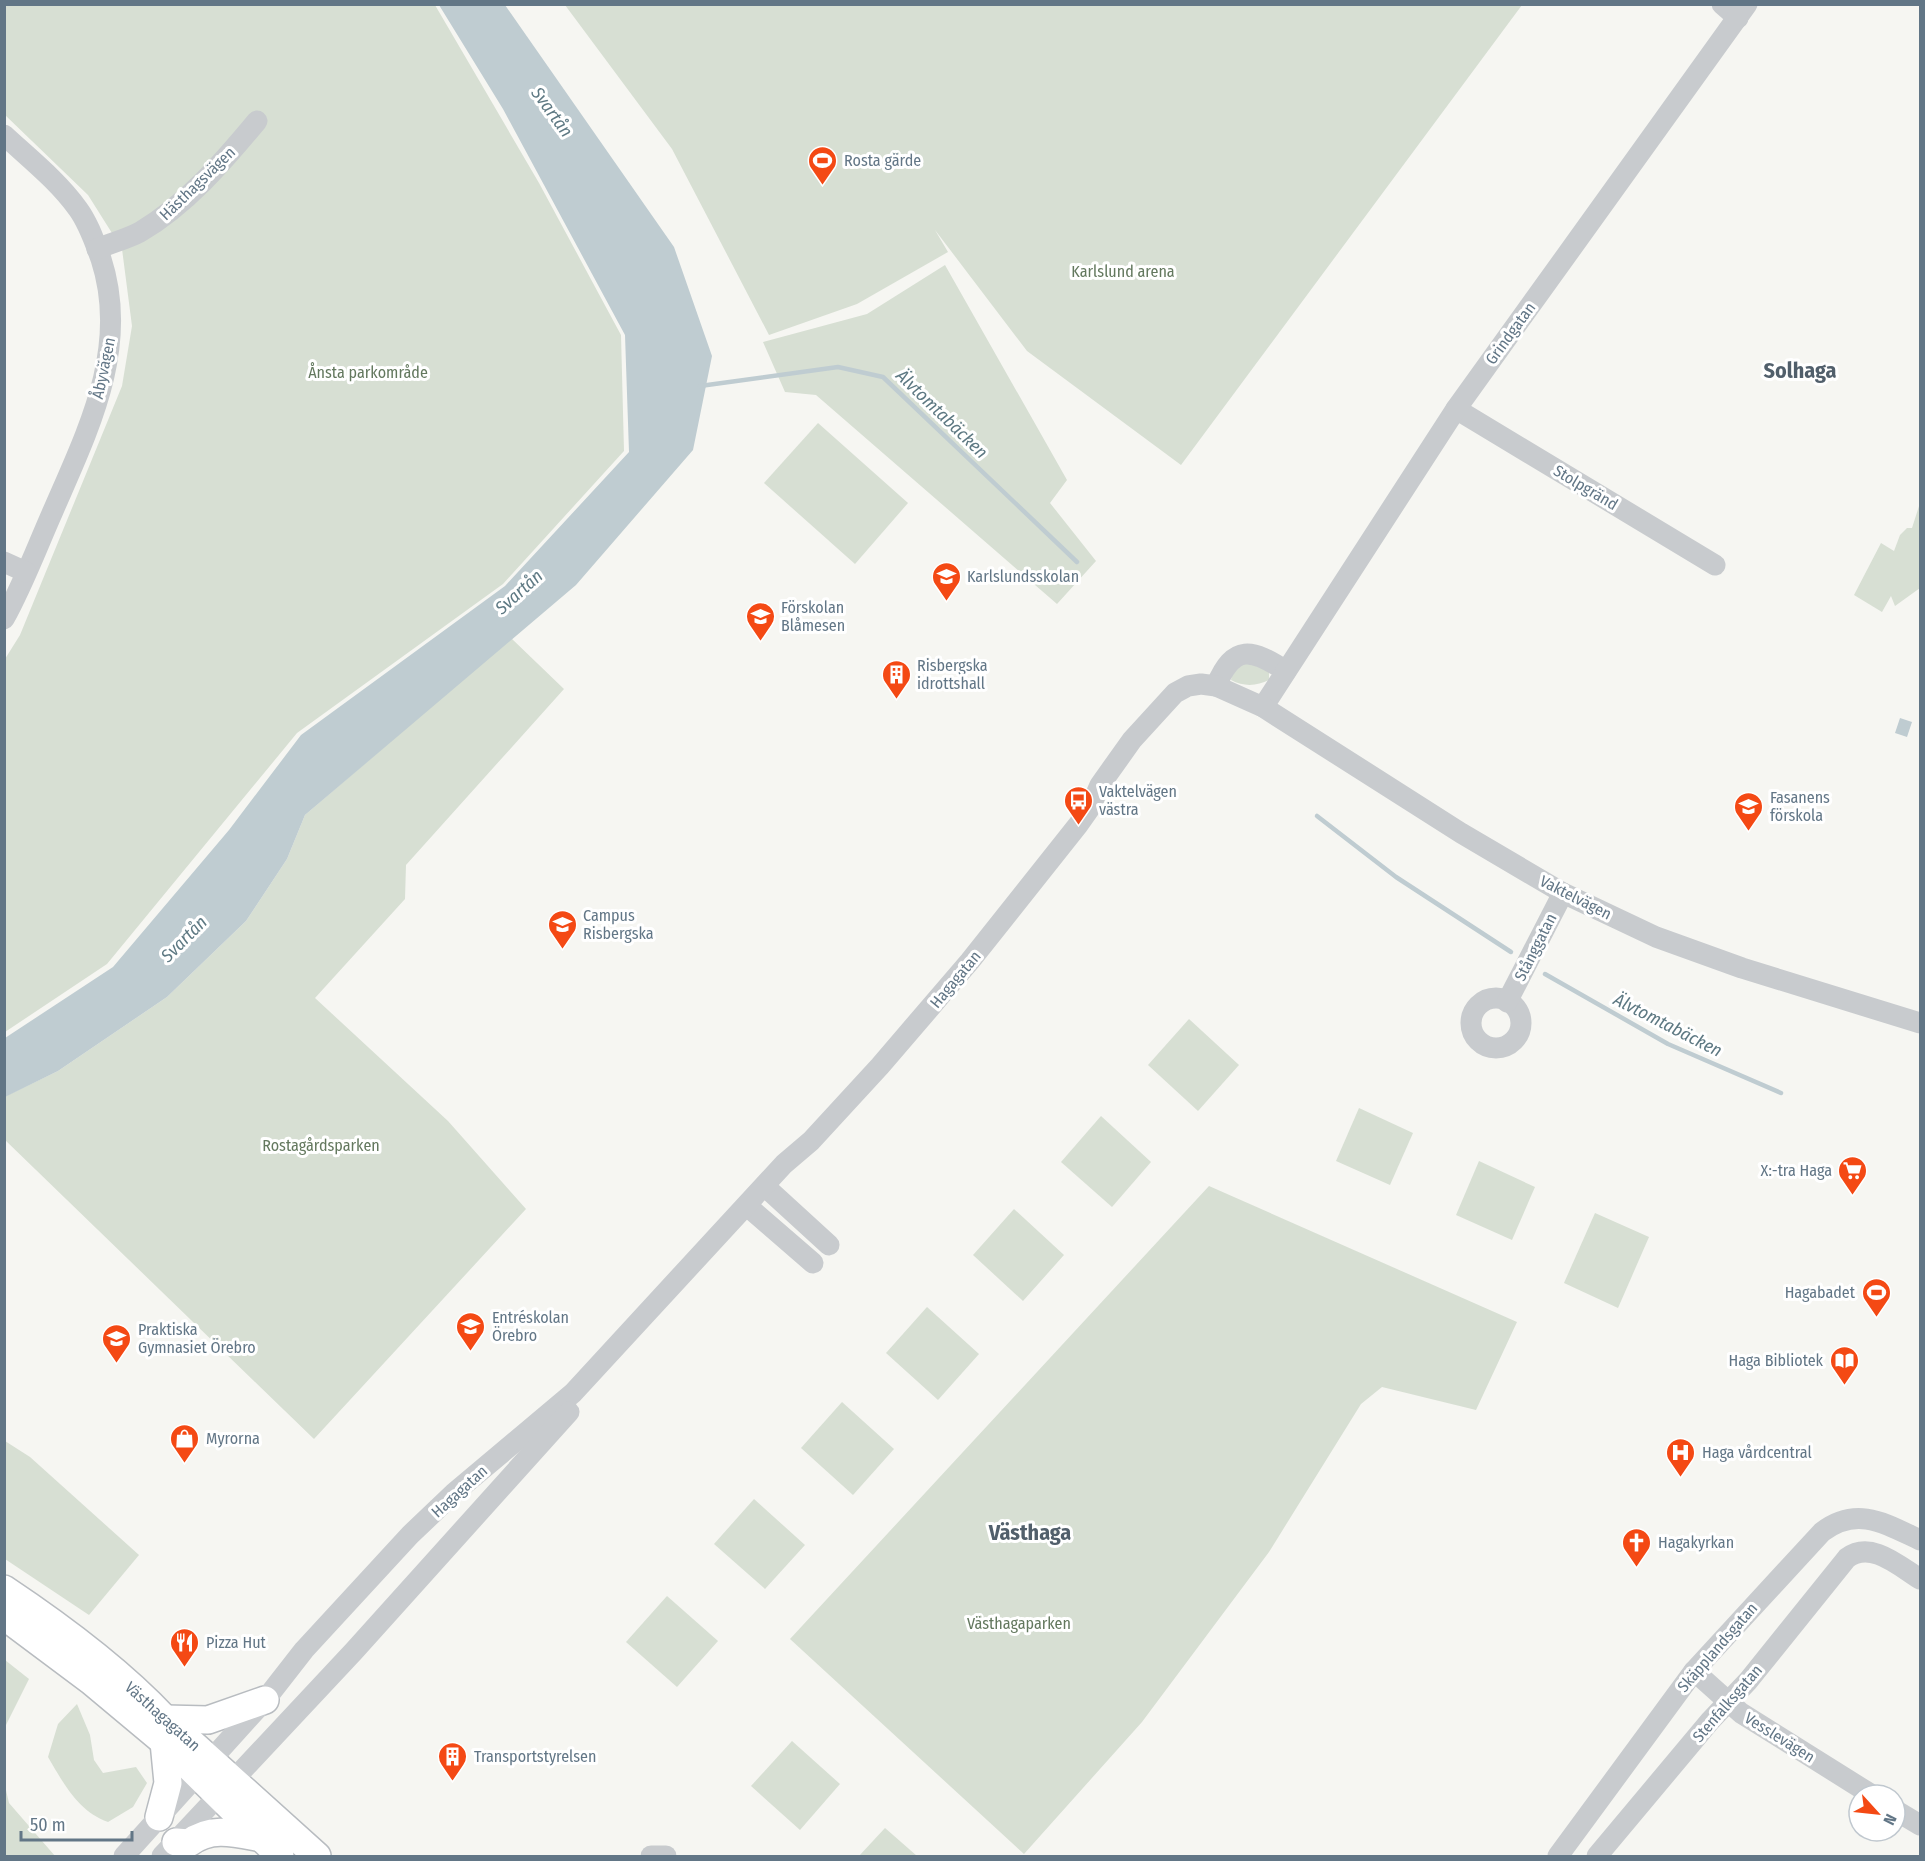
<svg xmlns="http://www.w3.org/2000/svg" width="1925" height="1861" font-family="'Fira Sans Condensed',sans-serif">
  <rect width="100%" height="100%" fill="#f6f6f2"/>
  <g fill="#d7dfd3">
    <polygon points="5,5 435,5 539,183 621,335 624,451 503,584 297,733 107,964 5,1032 5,659 20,635 122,386 132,326 122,249 88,195 5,115"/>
    <polygon points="565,5 1522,5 1181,465 1027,351 935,230 948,252 857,304 769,335 672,149"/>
    <polygon points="945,265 1067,480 1050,503 1096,561 1057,604 816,395 785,392 763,342 867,314"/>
    <polygon points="818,423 908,503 855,564 764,483"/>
    <polygon points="1920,503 1920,588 1895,606 1891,596 1882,612 1854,595 1881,543 1894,551 1900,535 1907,528 1912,528"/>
    <polygon points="511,638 564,689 406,865 405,899 315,998 448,1121 526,1209 314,1439 5,1140 4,1097 58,1071 167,997 246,921 287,859 305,815"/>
    <path d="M1243,661l26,10v9c-12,6 -25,7 -38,0l2,-11z"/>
    <polygon points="1189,1019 1239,1065 1198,1111 1148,1065"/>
    <polygon points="1359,1108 1413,1133 1390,1185 1336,1161"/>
    <polygon points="1101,1116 1151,1162 1112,1207 1061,1162"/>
    <polygon points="1479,1161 1535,1187 1512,1240 1456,1215"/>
    <polygon points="1209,1186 1517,1322 1476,1410 1382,1387 1361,1404 1269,1552 1142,1722 1024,1854 790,1639"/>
    <polygon points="1014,1209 1064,1255 1023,1301 973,1255"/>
    <polygon points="1595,1213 1649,1237 1618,1308 1564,1283"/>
    <polygon points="927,1307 979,1354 938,1400 886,1353"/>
    <polygon points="842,1402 894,1449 853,1495 801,1448"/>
    <polygon points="5,1441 30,1457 139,1555 89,1615 5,1559"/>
    <polygon points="754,1499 805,1545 765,1589 714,1544"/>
    <polygon points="667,1596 718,1641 677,1687 626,1642"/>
    <polygon points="5,1660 29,1679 5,1727"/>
    <path d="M77,1704l13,31 4,25 9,13 33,-6 11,16 -14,24 -25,15c-29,-10 -45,-39 -60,-65l10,-33z"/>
    <polygon points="792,1741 840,1784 800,1830 751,1786"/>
    <polygon points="5,1786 9,1803 55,1856 5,1856"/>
    <polygon points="885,1828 917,1856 859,1856"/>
  </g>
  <g fill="#bfccd1">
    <polygon points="439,5 505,5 674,247 712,356 693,450 576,585 305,815 287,859 246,921 167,997 58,1071 5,1097 5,1038 113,967 229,830 301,735 505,586 629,452 625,335 503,109"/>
    <polygon points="1900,718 1912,722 1907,737 1895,733"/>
  </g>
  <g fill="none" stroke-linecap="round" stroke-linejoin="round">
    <g stroke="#bfccd1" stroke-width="4.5">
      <polyline points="700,386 838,367 883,377 1077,562"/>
      <polyline points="1317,816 1396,877 1511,952"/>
      <polyline points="1545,974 1668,1044 1781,1093"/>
    </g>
    <defs>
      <g id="major">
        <path d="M4,1589c57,38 114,80 161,130l152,137"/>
        <polyline points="4,1616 91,1681 164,1742 280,1856"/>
        <polyline points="165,1719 208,1720 265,1700"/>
        <polyline points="159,1817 168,1783 164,1742"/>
        <path d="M176,1842l13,1c22,-17 46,-10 72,-5"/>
      </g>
    </defs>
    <use href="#major" stroke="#b8bcc0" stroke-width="30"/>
    <g stroke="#c8cbce" stroke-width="21">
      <polyline points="1722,4 1738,18"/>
      <path d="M4,135c26,24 54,46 74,74 11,15 17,34 23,50 29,89 -13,171 -48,252 -16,36 -30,74 -49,108"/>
      <path d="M97,249c14,-6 30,-10 43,-17 46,-27 83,-70 117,-111"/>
      <polyline points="1456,409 1715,565"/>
      <polyline points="4,562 26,572"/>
      <path d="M1216,686c18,-43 36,-37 70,-15"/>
      <polyline points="1263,707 1456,409 1747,4"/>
      <circle cx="1496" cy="1023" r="25"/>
      <polyline points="1507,1002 1563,893"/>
      <polyline points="771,1192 829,1245"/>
      <polyline points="753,1211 813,1263"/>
      <polyline points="1694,1671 1741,1713 1872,1795"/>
      <polyline points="1895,1810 1920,1825"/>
      <polyline points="124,1856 265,1700 304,1650 410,1535 454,1493 573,1393 784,1164 811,1141 880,1066 970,961 1078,825 1090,808 1100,785 1132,740 1175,693 1188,686 1201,684 1216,686 1263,707 1461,833 1563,893 1656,937 1742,968 1920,1023"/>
      <polyline points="162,1856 354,1651 569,1412"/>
      <polyline points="651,1856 666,1856"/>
      <path d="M1558,1856l136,-185 128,-139c35,-27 64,-8 98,8"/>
      <path d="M1597,1856l113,-135 38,-40 99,-123c24,-18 52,8 73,21"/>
    </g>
    <use href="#major" stroke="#fff" stroke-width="27"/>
  </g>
  <defs>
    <symbol id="stadium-pin" viewBox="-11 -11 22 30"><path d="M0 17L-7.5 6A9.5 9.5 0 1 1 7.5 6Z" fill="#f44914" stroke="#fff"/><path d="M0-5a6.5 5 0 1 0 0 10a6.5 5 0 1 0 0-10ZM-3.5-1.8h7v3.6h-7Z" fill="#fff"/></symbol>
    <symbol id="school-pin" viewBox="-11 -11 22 30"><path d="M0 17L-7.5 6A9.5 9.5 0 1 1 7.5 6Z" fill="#f44914" stroke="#fff"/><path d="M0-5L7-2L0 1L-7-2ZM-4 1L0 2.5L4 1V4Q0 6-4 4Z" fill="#fff"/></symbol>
    <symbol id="building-pin" viewBox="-11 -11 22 30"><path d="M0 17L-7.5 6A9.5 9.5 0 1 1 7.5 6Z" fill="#f44914" stroke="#fff"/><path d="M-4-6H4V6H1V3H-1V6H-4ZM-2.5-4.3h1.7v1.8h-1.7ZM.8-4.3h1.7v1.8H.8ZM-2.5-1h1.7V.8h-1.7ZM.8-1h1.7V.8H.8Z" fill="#fff"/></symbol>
    <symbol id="bus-pin" viewBox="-11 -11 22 30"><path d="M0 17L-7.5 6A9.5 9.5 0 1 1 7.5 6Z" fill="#f44914" stroke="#fff"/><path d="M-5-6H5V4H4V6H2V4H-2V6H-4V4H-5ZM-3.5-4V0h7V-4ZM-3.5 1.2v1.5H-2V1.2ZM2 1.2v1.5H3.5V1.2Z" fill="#fff"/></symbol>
    <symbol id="university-pin" viewBox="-11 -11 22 30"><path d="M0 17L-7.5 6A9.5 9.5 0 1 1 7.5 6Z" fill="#f44914" stroke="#fff"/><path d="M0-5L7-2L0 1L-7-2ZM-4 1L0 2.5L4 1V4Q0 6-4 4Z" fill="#fff"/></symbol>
    <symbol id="supermarket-pin" viewBox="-11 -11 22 30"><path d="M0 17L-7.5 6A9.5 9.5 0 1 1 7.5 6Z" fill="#f44914" stroke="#fff"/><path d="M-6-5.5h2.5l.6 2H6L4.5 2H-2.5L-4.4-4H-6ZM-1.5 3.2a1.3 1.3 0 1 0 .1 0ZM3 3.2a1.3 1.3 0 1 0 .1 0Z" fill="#fff"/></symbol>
    <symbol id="library-pin" viewBox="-11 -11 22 30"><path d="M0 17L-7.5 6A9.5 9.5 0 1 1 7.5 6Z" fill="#f44914" stroke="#fff"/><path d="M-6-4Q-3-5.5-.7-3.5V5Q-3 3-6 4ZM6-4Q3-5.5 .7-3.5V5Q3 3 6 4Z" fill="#fff"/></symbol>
    <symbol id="shop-pin" viewBox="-11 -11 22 30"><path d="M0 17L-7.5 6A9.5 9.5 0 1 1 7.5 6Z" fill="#f44914" stroke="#fff"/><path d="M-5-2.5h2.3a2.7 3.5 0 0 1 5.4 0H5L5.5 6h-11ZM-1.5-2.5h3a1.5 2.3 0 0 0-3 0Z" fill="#fff"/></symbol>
    <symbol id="hospital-pin" viewBox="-11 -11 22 30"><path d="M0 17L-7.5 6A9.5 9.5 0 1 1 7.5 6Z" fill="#f44914" stroke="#fff"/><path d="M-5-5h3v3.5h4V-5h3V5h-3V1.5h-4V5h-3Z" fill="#fff"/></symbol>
    <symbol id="church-pin" viewBox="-11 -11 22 30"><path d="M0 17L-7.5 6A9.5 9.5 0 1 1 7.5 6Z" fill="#f44914" stroke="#fff"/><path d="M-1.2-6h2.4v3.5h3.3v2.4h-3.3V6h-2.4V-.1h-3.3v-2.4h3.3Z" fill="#fff"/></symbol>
    <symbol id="restaurant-pin" viewBox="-11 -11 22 30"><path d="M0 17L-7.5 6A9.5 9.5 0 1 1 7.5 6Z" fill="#f44914" stroke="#fff"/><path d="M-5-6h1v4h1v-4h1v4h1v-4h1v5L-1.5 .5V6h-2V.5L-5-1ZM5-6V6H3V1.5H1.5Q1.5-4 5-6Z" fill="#fff"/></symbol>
  </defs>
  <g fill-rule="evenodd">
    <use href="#stadium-pin" x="806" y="144" width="33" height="45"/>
    <use href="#school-pin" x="930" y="560" width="33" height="45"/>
    <use href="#school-pin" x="744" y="600" width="33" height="45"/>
    <use href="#building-pin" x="880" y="658" width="33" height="45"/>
    <use href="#bus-pin" x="1062" y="784" width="33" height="45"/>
    <use href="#school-pin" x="1732" y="790" width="33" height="45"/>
    <use href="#university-pin" x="546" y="908" width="33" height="45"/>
    <use href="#supermarket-pin" x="1836" y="1154" width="33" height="45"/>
    <use href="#stadium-pin" x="1860" y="1276" width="33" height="45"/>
    <use href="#school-pin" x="454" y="1310" width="33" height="45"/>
    <use href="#school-pin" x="100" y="1322" width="33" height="45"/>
    <use href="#library-pin" x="1828" y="1344" width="33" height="45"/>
    <use href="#shop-pin" x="168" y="1422" width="33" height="45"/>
    <use href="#hospital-pin" x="1664" y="1436" width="33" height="45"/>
    <use href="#church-pin" x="1620" y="1526" width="33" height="45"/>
    <use href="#restaurant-pin" x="168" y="1626" width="33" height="45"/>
    <use href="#building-pin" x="436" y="1740" width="33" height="45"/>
  </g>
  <g text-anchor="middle" stroke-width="6" stroke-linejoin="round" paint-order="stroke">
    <g font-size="16" fill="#627686" stroke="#fff" text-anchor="start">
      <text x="844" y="166">Rosta gärde</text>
      <text x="967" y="582">Karlslundsskolan</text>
      <text x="781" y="613">Förskolan<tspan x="781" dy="18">Blåmesen</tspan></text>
      <text x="917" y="671">Risbergska<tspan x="917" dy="18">idrottshall</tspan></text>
      <text x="1099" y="797">Vaktelvägen<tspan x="1099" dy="18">västra</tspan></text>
      <text x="1770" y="803">Fasanens<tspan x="1770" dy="18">förskola</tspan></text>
      <text x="583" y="921">Campus<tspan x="583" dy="18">Risbergska</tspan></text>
      <text x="1832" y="1176" text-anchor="end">X:-tra Haga</text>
      <text x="1855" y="1298" text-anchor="end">Hagabadet</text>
      <text x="492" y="1323">Entréskolan<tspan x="492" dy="18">Örebro</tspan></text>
      <text x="138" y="1335">Praktiska<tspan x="138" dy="18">Gymnasiet Örebro</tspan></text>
      <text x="1823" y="1366" text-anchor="end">Haga Bibliotek</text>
      <text x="206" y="1444">Myrorna</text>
      <text x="1702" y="1458">Haga vårdcentral</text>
      <text x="1658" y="1548">Hagakyrkan</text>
      <text x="206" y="1648">Pizza Hut</text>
      <text x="474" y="1762">Transportstyrelsen</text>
    </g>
    <g font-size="16" fill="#627686" stroke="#fff">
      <text transform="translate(197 183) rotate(-44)" y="6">Hästhagsvägen</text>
      <text transform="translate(1510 333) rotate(-54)" y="6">Grindgatan</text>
      <text transform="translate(103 368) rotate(-78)" y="6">Åbyvägen</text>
      <text transform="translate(1586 487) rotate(31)" y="6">Stolpgränd</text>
      <text transform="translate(1576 897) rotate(27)" y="6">Vaktelvägen</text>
      <text transform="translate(1535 947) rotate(-63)" y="6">Stånggatan</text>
      <text transform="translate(955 979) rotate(-50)" y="6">Hagagatan</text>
      <text transform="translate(459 1491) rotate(-42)" y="6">Hagagatan</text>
      <text transform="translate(1717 1647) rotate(-49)" y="6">Skäpplandsgatan</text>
      <text transform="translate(1727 1703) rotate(-49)" y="6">Stenfalksgatan</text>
      <text transform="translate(163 1716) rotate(42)" y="6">Västhagagatan</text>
      <text transform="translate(1780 1737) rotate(32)" y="6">Vesslevägen</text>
    </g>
    <g font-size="16" fill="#63785e" stroke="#fff">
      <text x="1123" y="277">Karlslund arena</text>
      <text x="368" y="378">Ånsta parkområde</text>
      <text x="321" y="1151">Rostagårdsparken</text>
      <text x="1019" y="1629">Västhagaparken</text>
    </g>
    <g font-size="18" font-style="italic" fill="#5e7983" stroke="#fff">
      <text transform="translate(552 112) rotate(54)" y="6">Svartån</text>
      <text transform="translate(942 414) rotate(44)" y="6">Älvtomtabäcken</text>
      <text transform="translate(519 592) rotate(-42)" y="6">Svartån</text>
      <text transform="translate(184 939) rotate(-45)" y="6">Svartån</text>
      <text transform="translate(1668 1025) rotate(27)" y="6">Älvtomtabäcken</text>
    </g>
    <g font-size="22" font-weight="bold" fill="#515f6b" stroke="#fff">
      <text x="1800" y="378">Solhaga</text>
      <text x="1030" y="1540">Västhaga</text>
    </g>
  </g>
  <rect width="1925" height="1861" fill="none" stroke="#627686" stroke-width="12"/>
  <g transform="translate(1877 1813) rotate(117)"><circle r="28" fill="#ffffff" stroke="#c0c8cf" stroke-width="1.5"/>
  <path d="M0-4.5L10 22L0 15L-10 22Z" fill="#f44914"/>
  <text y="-9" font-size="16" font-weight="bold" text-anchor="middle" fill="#627686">N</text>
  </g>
  <path d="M21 1831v9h111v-9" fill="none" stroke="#627686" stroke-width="3"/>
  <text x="30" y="1831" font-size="18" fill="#627686" stroke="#ffffff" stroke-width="4.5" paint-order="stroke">50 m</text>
</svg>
